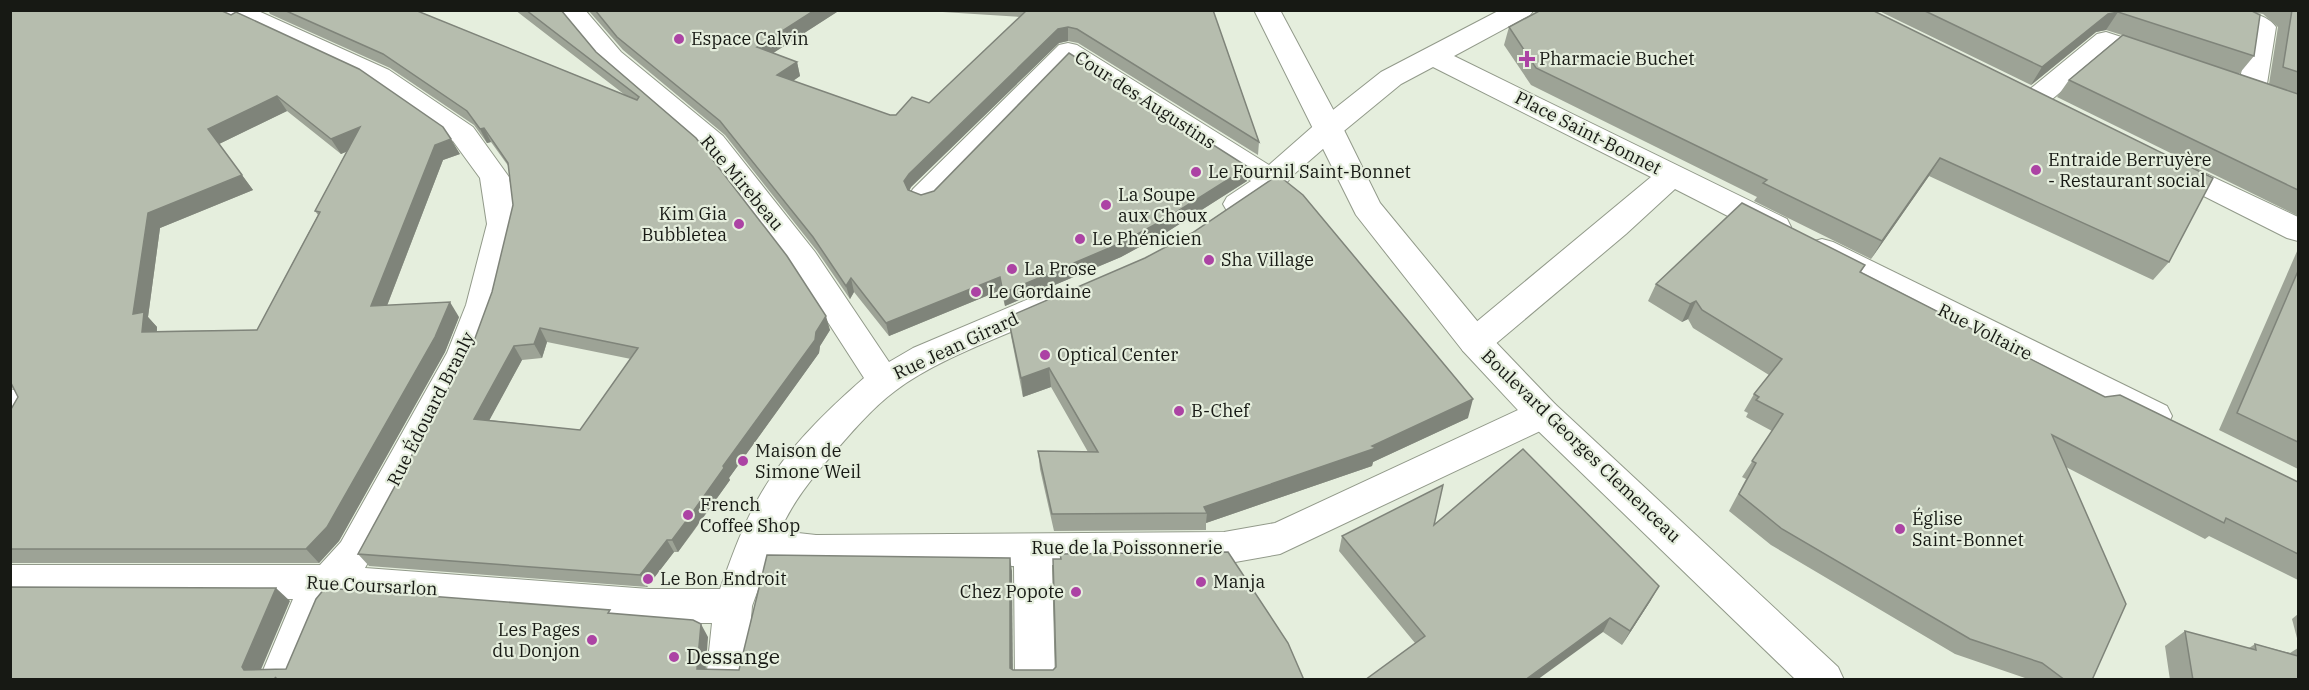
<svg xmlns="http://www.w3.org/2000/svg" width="2309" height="690" font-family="'IBM Plex Serif',serif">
  <rect width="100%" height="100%" fill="#e5eedd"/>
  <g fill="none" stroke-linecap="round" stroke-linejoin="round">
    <defs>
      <g id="minor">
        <path d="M220,10h36l133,60 84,57 36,50 8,47 -19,81 -18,49 -115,214 284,21h71c11,-30 22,-62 38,-90 25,-46 67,-87 106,-121l-71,-110 -90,-118 -100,-86 -45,-54h27l36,42 102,84 92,116 74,110 24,-14 125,-53 11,-4 11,4 5,8 -5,8c-50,23 -122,47 -165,80 -24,18 -44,42 -64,65 -20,23 -39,47 -51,75l36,4 408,-3 51,-9 256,-119 12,-4 12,4 5,10 -5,10 -275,130 -56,10 -172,1 3,115h-40l-1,-114 -198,1 -48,-5 -16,44 -6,74h-40l6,-57h-63l-312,-24 -10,12 -28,69h-40l34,-81h-283v-34h310l21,-23 106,-189 19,-48 21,-81 -7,-46 -27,-37 -84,-59 -145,-67z"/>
        <polygon points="1500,10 1534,10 1530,15 1454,56 1787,219 1791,227 1787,235 1776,238 1765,235 1675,189 1626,234 1487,351 1475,355 1463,351 1459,342 1463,333 1651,177 1433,67 1401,84 1339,135 1293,175 1282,188 1249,211 1238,214 1227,211 1223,204 1227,197 1251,181 1070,64 935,203 924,206 913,203 909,196 913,189 1059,45 1068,43 1077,45 1269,165 1319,121 1381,72"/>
        <path d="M2204,10c21,0 59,-2 72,17l-10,63 -4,6 -10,3 -10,-3 -4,-6 11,-59 -41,-16z"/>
        <polygon points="2106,32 2164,51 2168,57 2164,63 2155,65 2110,50 2044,106 2034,109 2024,106 2020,100 2024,94 2097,34"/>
        <polygon points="2168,156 2298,217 2298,241 2287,238 2158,173 2153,166 2158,159"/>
        <polygon points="1822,239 1833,242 2167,406 2172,416 2167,426 2155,430 2143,426 1811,258 1807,250 1811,242"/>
        <polygon points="10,389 22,392 32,410 22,430 10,434"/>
      </g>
      <polygon id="major" points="1254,10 1280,10 1343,128 1380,203 1487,333 1555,404 1838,667 1844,680 1796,680 1531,424 1463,351 1356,215"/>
    </defs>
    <use href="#minor" stroke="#929a8a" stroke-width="2"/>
    <use href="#major" stroke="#929a8a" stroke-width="2"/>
    <use href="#minor" fill="#fff" fill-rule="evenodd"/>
    <use href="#major" fill="#fff" fill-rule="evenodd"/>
  </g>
  <g fill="#9da396" fill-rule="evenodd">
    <path d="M10,10l450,144 -17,6 -56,146 72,11 -14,35 -106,189 -20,22h-309v-152l8,-14 -4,-9 -4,-1zM287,111l54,43 6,-3 -32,60 3,4 -61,115 -100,1v-4l-9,-10 12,-89 93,-38 -34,-46z"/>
    <path d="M268,10h147l210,85 -110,-85h46l35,42 100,86 134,192 -10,16 -1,7 -90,125 1,2 -37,52 -15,20h-4l-27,35 -278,-21 -11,-12 116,-213 18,-49 21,-87 -4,-38 -18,-25 -4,1 -13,-18 -84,-57 -120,-54zM547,342l84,17 -51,71 -91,-10 33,-60 20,-2z"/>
    <polygon points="588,10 840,10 773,53 797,62 800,76 793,81 890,115 896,115 929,103 1020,17 911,10 1213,10 1259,142 1258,155 1078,43 1068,41 1059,43 911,187 909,191 921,195 1248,167 1247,181 1167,232 1121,257 1005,306 1001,290 889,336 854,292 850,299 817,251 725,135 623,50"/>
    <polygon points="1872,10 2169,262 2153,280 1929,176 1871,259 1754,201 1757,197 1531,85 1504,45 1509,27"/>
    <path d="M1877,10h421v206l-241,-119 12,-17 53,-45 -16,-5 -10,2 -65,53zM2256,13l7,1 15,13 -9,57 -30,-10 15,-18z"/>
    <polygon points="2298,249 2298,469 2219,430"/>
    <polygon points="1865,265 1861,272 2105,397 2298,482 2298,580 2209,536 2205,539 2066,467 2092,680 2027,680 2025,678 1955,654 1771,545 1729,511 1746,479 1742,477 1772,431 1746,417 1748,413 1744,411 1754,394 1769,375 1693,328 1688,319 1682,322 1648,301 1656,284"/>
    <polygon points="1008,317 1468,418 1373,462 1372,466 1206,523 1206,530 1054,531 1040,469 1038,451 1088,452 1051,387 1023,397 1011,336"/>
    <polygon points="1434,525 1651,600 1622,645 1603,632 1415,643 1339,551 1342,536"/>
    <polygon points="2298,614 2298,642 2292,619"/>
    <polygon points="2185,631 2249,648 2255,644 2290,653 2298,648 2298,680 2170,680 2165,646"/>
  </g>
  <g fill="#7f847a">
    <polygon points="815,10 840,10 761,61 757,47"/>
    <polygon points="2118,12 2106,30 2096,32 2031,85 2042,67 2108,14"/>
    <polygon points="1068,27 1068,41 1059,43 911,187 907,195 904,181 909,174 1058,29"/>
    <polygon points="797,62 800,76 781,89 777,75"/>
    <polygon points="277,96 287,111 219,144 208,129"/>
    <polygon points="360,127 370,142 341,154 331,139"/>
    <polygon points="484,128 491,142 487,143 480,129"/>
    <polygon points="451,139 460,154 443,160 381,321 371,306 435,145"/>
    <polygon points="1940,158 1929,176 1871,259 1882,241"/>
    <polygon points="1248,167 1247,181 1167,232 1121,257 1005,306 1003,293"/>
    <polygon points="242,175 253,190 160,228 148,317 157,327 156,346 142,332 133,314 148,213"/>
    <polygon points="1000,277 1001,290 889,336 886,323"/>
    <polygon points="851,278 854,292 850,299 846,286"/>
    <polygon points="1696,301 1688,319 1682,322 1690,304"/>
    <polygon points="450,302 459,317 445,352 339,541 319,563 306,549"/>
    <polygon points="826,316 830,330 820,346 819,353 729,478 730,480 678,552 672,540"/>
    <polygon points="540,328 547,342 542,358 534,344"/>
    <polygon points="514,346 522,360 483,432 474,419"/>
    <polygon points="1049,368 1051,387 1023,397 1021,378"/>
    <polygon points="1473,399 1468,418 1373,462 1372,466 1206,523 1207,513 1204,507 1372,446"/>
    <polygon points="667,540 674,552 647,587 640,575"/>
    <polygon points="1010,558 1012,571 1013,680 1010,668"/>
    <polygon points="1659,586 1651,600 1622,645 1630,631"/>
    <polygon points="276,588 290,601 257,679 244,670 242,667"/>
    <polygon points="1610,618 1603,632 1537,680 1525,680"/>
    <polygon points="701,624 708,637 705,680 697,669"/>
  </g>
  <g fill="#b6bdae" stroke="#7f847a" stroke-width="1.5" fill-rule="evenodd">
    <path d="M10,10h210l11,5 5,-3 123,57 84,58 8,12 -16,6 -64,161 79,-4 -15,35 -108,190 -21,22h-296v-138l8,-14 -8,-16zM277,96l54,43 29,-12 -45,84 5,1 -63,118 -115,2 2,-20 -11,2 15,-101 94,-38 -34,-46z"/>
    <path d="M284,10h131l222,90 2,-3 -113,-87h35l35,42 100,86 91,118 39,60 -10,16 -1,8 -92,126 1,2 -37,52 -15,20h-5l-27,35 -282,-21 116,-213 18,-49 21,-87 -5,-42 -24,-35 -4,1 -13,-18 -84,-57zM540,328l98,20 -58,82 -106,-11 40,-73 20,-2z"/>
    <polygon points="595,10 815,10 757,47 797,62 777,75 890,115 896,115 912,97 929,103 1027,10 1213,10 1259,142 1077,29 1068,27 1058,29 909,174 904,181 908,190 921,195 934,191 1069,53 1248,167 1167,218 1121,243 1003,293 1000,277 886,323 851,278 846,286 813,237 720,121 617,37"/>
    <polygon points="1541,10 1872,10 2213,178 2169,262 1940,158 1882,241 1763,183 1767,180 1536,68 1509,27"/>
    <polygon points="1923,10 2250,10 2260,15 2254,56 2118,12 2108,14 2042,67"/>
    <polygon points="2292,10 2298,10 2298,72 2283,67"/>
    <polygon points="2123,35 2298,94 2298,190 2069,80"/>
    <polygon points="1278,175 1303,195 1473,399 1372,446 1376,448 1204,507 1207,513 1052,514 1038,451 1098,452 1049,368 1021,378 1008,317 1145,258 1192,233"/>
    <polygon points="1742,203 1865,265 1860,272 2105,397 2120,395 2298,482 2298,554 2226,518 2224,523 2052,435 2126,604 2092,680 2065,680 2042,663 1970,639 1782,529 1739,494 1756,463 1752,461 1783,414 1756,400 1759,397 1754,394 1782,359 1702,310 1696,301 1690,304 1656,284"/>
    <polygon points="2298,271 2298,442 2237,413"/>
    <polygon points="1523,449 1659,586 1630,631 1610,618 1525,680 1365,680 1425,636 1342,536 1443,485 1434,525"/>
    <polygon points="1228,552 1288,643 1304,680 275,680 276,677 273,680 10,680 10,587 276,588 242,667 244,670 286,669 316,599 325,588 610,610 608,613 693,620 701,624 697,669 739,670 767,555 1010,558 1010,668 1013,670 1053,670 1056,667 1053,559 1061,559 1060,554"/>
    <polygon points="2185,631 2256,650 2255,644 2298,656 2298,680 2193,680"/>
  </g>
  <g fill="#ac43a4" stroke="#e5eedd" stroke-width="2">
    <circle cx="679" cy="39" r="6"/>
    <path d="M1524 50h6v6h6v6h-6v6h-6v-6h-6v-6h6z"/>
    <circle cx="2036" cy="170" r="6"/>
    <circle cx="1196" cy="172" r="6"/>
    <circle cx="1106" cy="205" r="6"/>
    <circle cx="739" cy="224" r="6"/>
    <circle cx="1080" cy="239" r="6"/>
    <circle cx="1209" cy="260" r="6"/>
    <circle cx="1012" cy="269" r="6"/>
    <circle cx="976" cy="292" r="6"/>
    <circle cx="1045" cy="355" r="6"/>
    <circle cx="1179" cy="411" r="6"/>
    <circle cx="743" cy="461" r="6"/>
    <circle cx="688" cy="515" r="6"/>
    <circle cx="1900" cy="529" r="6"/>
    <circle cx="648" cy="579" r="6"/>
    <circle cx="1201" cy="582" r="6"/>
    <circle cx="1076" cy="592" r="6"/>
    <circle cx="592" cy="640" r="6"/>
    <circle cx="674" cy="657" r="6"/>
  </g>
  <g text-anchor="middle" stroke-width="4.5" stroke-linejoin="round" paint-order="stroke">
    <g font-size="18" fill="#171914" stroke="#e5eedd" text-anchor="start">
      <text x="691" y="45">Espace Calvin</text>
      <text x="1539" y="65">Pharmacie Buchet</text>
      <text x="2048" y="166">Entraide Berruyère<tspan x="2048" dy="21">- Restaurant social</tspan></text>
      <text x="1208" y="178">Le Fournil Saint-Bonnet</text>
      <text x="1118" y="201">La Soupe<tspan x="1118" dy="21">aux Choux</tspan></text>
      <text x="727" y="220" text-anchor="end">Kim Gia<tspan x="727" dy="21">Bubbletea</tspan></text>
      <text x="1092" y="245">Le Phénicien</text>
      <text x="1221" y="266">Sha Village</text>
      <text x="1024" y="275">La Prose</text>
      <text x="988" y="298">Le Gordaine</text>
      <text x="1057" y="361">Optical Center</text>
      <text x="1191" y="417">B-Chef</text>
      <text x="755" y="457">Maison de<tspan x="755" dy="21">Simone Weil</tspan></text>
      <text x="700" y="511">French<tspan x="700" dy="21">Coffee Shop</tspan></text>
      <text x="1912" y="525">Église<tspan x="1912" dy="21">Saint-Bonnet</tspan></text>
      <text x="660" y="585">Le Bon Endroit</text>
      <text x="1213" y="588">Manja</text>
      <text x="1064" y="598" text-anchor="end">Chez Popote</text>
      <text x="580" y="636" text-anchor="end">Les Pages<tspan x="580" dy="21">du Donjon</tspan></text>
    </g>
    <g font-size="18" fill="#171914" stroke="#e5eedd">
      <text transform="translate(1145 100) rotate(33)" y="6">Cour des Augustins</text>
      <text transform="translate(1588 133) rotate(27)" y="6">Place Saint-Bonnet</text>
      <text transform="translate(742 183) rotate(50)" y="6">Rue Mirebeau</text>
      <text transform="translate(1985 332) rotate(27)" y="6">Rue Voltaire</text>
      <text transform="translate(956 346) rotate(-25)" y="6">Rue Jean Girard</text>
      <text transform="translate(431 409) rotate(-63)" y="6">Rue Édouard Branly</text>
      <text transform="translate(1581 446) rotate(44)" y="6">Boulevard Georges Clemenceau</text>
      <text x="1127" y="554">Rue de la Poissonnerie</text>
      <text transform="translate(372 586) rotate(3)" y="6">Rue Coursarlon</text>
    </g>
    <g font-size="21" fill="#171914" stroke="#e5eedd" text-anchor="start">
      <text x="686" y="664">Dessange</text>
    </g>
  </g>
  <rect width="2309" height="690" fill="none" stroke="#171914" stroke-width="24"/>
</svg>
